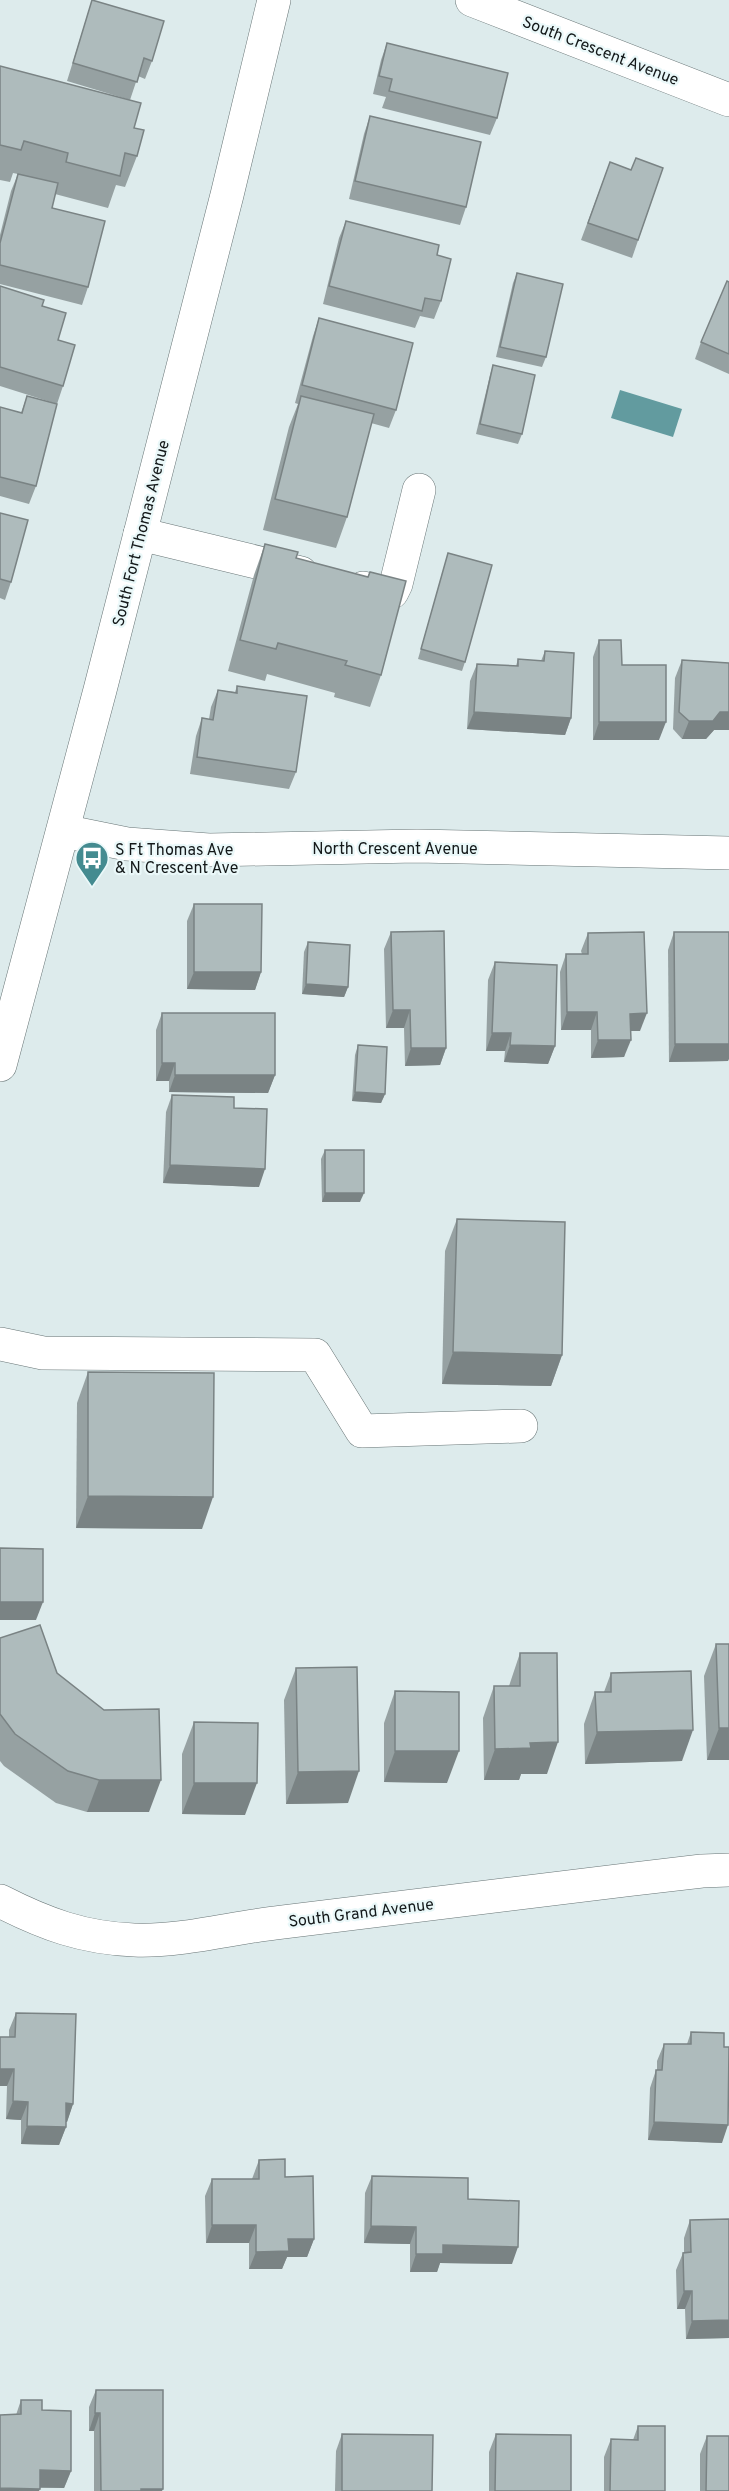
<svg xmlns="http://www.w3.org/2000/svg" width="729" height="2491" font-family="Overpass,sans-serif">
  <rect width="100%" height="100%" fill="#ddebec"/>
  <polygon fill="#629b9f" points="620,390 682,409 673,437 611,418"/>
  <g fill="none" stroke-linecap="round" stroke-linejoin="round">
    <defs>
      <g id="minor">
        <polyline points="472,0 729,100"/>
        <polyline points="140,534 301,573"/>
        <polyline points="363,588 383,593 392,592 396,584 419,490"/>
        <polyline points="63,831 127,844 209,850 417,846 729,853"/>
        <polyline points="0,1344 43,1353 315,1355 362,1431 521,1426"/>
      </g>
      <g id="major">
        <polyline points="0,1065 100,690 227,195 274,0"/>
        <path d="M0,1901c45,23 83,37 134,39 48,2 100,-13 149,-18 139,-17 279,-35 419,-51l27,-1"/>
      </g>
    </defs>
    <use href="#minor" stroke="#687576" stroke-width="34"/>
    <use href="#major" stroke="#687576" stroke-width="34"/>
    <use href="#minor" stroke="#fff" stroke-width="33"/>
    <use href="#major" stroke="#fff" stroke-width="33"/>
  </g>
  <g fill="#96a1a2">
    <polygon points="92,0 152,61 145,79 138,76 130,100 67,81"/>
    <polygon points="387,43 497,118 490,135 382,108 386,97 373,94 381,60"/>
    <polygon points="0,66 134,128 137,156 125,187 116,185 108,208 55,194 52,208 88,287 82,305 0,284 0,235 11,191 18,174 13,173 10,182 0,180"/>
    <polygon points="370,116 466,207 460,225 349,199 364,134"/>
    <polygon points="610,162 631,170 663,168 632,258 581,240"/>
    <polygon points="346,221 437,255 441,301 434,319 420,316 415,328 323,304 339,238"/>
    <polygon points="517,273 546,357 542,367 496,357 513,283"/>
    <polygon points="729,282 729,374 695,359 701,342"/>
    <polygon points="0,286 42,306 63,386 57,404 0,386"/>
    <polygon points="319,318 396,410 389,428 371,423 347,517 336,548 263,530 289,427 298,404 295,403 313,336"/>
    <polygon points="493,365 522,434 518,444 476,434 490,375"/>
    <polygon points="27,396 36,486 29,504 0,496 0,407 21,413"/>
    <polygon points="0,513 11,582 5,600 0,598"/>
    <polygon points="265,544 296,558 368,577 370,572 381,675 370,707 334,697 335,693 267,674 265,681 228,671 254,575"/>
    <polygon points="448,553 465,662 462,671 418,659"/>
    <polygon points="599,640 622,665 659,740 593,740 593,657"/>
    <polygon points="545,651 571,718 565,735 467,729 470,681 477,664 516,666 518,659 541,661"/>
    <polygon points="682,660 714,730 706,739 682,739 673,729 675,678"/>
    <polygon points="237,686 296,772 289,789 190,774 196,736 202,718 209,719 211,707 218,690 235,692"/>
    <polygon points="194,904 261,972 255,990 187,989 187,921"/>
    <polygon points="391,932 446,1048 440,1065 405,1066 404,1028 386,1028 384,949"/>
    <polygon points="674,932 728,1061 669,1062 668,950"/>
    <polygon points="588,933 640,1031 630,1031 624,1057 591,1058 591,1030 561,1030 560,972 566,954 582,954 581,951"/>
    <polygon points="308,942 348,987 344,997 302,994 304,952"/>
    <polygon points="495,962 555,1046 548,1064 504,1062 505,1051 486,1051 488,980"/>
    <polygon points="162,1013 275,1075 268,1093 169,1092 169,1081 156,1081 156,1030"/>
    <polygon points="358,1045 385,1094 381,1103 352,1101 355,1055"/>
    <polygon points="172,1095 234,1108 259,1187 163,1183 166,1112"/>
    <polygon points="325,1150 360,1202 322,1202 321,1159"/>
    <polygon points="457,1219 562,1355 551,1386 442,1384 445,1251"/>
    <polygon points="88,1372 202,1529 76,1528 77,1403"/>
    <polygon points="0,1638 57,1673 149,1812 87,1812 56,1803 4,1766 0,1761"/>
    <polygon points="716,1644 729,1760 707,1760 704,1676"/>
    <polygon points="520,1653 547,1774 521,1774 519,1780 484,1780 483,1718 494,1686 509,1686"/>
    <polygon points="296,1668 348,1803 286,1804 284,1700"/>
    <polygon points="611,1673 682,1761 585,1764 584,1724 595,1692 604,1692"/>
    <polygon points="395,1691 447,1783 384,1782 384,1723"/>
    <polygon points="194,1722 245,1815 182,1814 182,1754"/>
    <polygon points="16,2013 73,2104 67,2122 66,2121 66,2127 59,2145 21,2144 21,2120 6,2119 7,2086 0,2086 0,2037 9,2037 9,2030"/>
    <polygon points="691,2032 722,2143 648,2140 650,2088 656,2070 657,2070 657,2061 664,2044 687,2044"/>
    <polygon points="259,2160 285,2177 314,2239 307,2257 287,2257 282,2269 249,2269 249,2243 206,2243 205,2196 212,2179 252,2179"/>
    <polygon points="372,2176 468,2199 512,2264 440,2263 437,2272 410,2272 410,2244 364,2243 365,2193"/>
    <polygon points="729,2219 729,2338 686,2339 685,2309 677,2309 676,2270 683,2253 684,2253 684,2238 690,2220"/>
    <polygon points="96,2390 162,2491 94,2491 94,2431 89,2431 89,2407"/>
    <polygon points="21,2400 42,2410 71,2471 64,2488 40,2488 16,2415"/>
    <polygon points="638,2426 665,2491 604,2491 604,2457 611,2439 633,2440"/>
    <polygon points="342,2434 432,2491 335,2491 336,2451"/>
    <polygon points="496,2434 571,2491 489,2491 489,2452"/>
    <polygon points="707,2436 729,2491 700,2491 700,2454"/>
  </g>
  <g fill="#7a8384">
    <polygon points="474,712 571,718 565,735 467,729"/>
    <polygon points="720,712 729,712 729,730 714,730 706,739 682,739 689,721"/>
    <polygon points="599,722 666,722 659,740 593,740"/>
    <polygon points="194,972 261,972 255,990 187,989"/>
    <polygon points="306,984 348,987 344,997 302,994"/>
    <polygon points="393,1010 410,1010 404,1028 386,1028"/>
    <polygon points="567,1012 597,1012 591,1030 561,1030"/>
    <polygon points="647,1013 640,1031 623,1031 630,1014"/>
    <polygon points="492,1033 511,1033 505,1051 486,1051"/>
    <polygon points="598,1040 631,1040 624,1057 591,1058"/>
    <polygon points="675,1044 729,1044 729,1059 728,1061 669,1062"/>
    <polygon points="510,1045 555,1046 548,1064 504,1062"/>
    <polygon points="411,1048 446,1048 440,1065 405,1066"/>
    <polygon points="162,1063 175,1063 169,1081 156,1081"/>
    <polygon points="175,1075 275,1075 268,1093 169,1092"/>
    <polygon points="355,1092 385,1094 381,1103 352,1101"/>
    <polygon points="170,1165 265,1169 259,1187 163,1183"/>
    <polygon points="325,1193 364,1193 360,1202 322,1202"/>
    <polygon points="453,1352 562,1355 551,1386 442,1384"/>
    <polygon points="88,1496 213,1497 202,1529 76,1528"/>
    <polygon points="0,1602 43,1602 36,1620 0,1620"/>
    <polygon points="719,1728 729,1728 729,1760 707,1760"/>
    <polygon points="693,1730 682,1761 585,1764 597,1732"/>
    <polygon points="558,1742 547,1774 521,1774 519,1780 484,1780 495,1749 530,1743"/>
    <polygon points="395,1751 459,1751 447,1783 384,1782"/>
    <polygon points="359,1771 348,1803 286,1804 298,1772"/>
    <polygon points="99,1780 161,1780 149,1812 87,1812"/>
    <polygon points="194,1783 257,1783 245,1815 182,1814"/>
    <polygon points="0,2069 14,2069 7,2086 0,2086"/>
    <polygon points="13,2101 28,2102 21,2120 6,2119"/>
    <polygon points="66,2103 73,2104 67,2122 60,2121"/>
    <polygon points="654,2122 728,2125 722,2143 648,2140"/>
    <polygon points="27,2126 66,2127 59,2145 21,2144"/>
    <polygon points="212,2225 256,2225 249,2243 206,2243"/>
    <polygon points="371,2226 416,2227 410,2244 364,2243"/>
    <polygon points="288,2239 314,2239 307,2257 287,2257 282,2269 249,2269 256,2252"/>
    <polygon points="443,2245 518,2247 512,2264 440,2263 437,2272 410,2272 416,2254"/>
    <polygon points="684,2291 692,2291 685,2309 677,2309"/>
    <polygon points="729,2320 729,2338 686,2339 692,2321"/>
    <polygon points="95,2413 100,2413 94,2431 89,2431"/>
    <polygon points="40,2470 71,2471 64,2488 34,2487"/>
    <polygon points="0,2488 40,2489 39,2491 0,2491"/>
    <polygon points="141,2489 163,2489 162,2491 140,2491"/>
  </g>
  <g fill="#aebbbc" stroke="#7a8384" stroke-width="1.5">
    <polygon points="92,0 164,21 152,61 144,58 137,82 73,63"/>
    <polygon points="387,43 508,73 497,118 389,91 392,79 379,76"/>
    <polygon points="0,66 141,103 134,128 144,130 137,156 125,153 120,176 66,162 68,153 24,141 21,150 0,145"/>
    <polygon points="370,116 481,142 466,207 355,181"/>
    <polygon points="636,158 663,168 638,240 588,223 610,162 631,170"/>
    <polygon points="18,174 58,183 52,208 105,221 88,287 0,265 0,243"/>
    <polygon points="346,221 439,245 437,255 451,259 441,301 425,298 422,311 329,286"/>
    <polygon points="517,273 563,284 546,357 500,347"/>
    <polygon points="727,281 729,282 729,354 701,342"/>
    <polygon points="0,286 44,300 42,306 66,313 58,340 75,345 63,386 0,367"/>
    <polygon points="319,318 413,343 396,410 302,385"/>
    <polygon points="493,365 535,375 522,434 480,424"/>
    <polygon points="27,396 57,404 36,486 0,477 0,407 22,413"/>
    <polygon points="301,396 374,414 347,517 275,499"/>
    <polygon points="0,513 28,520 11,582 0,579"/>
    <polygon points="265,544 298,552 296,558 368,577 370,572 406,581 381,675 345,665 347,661 278,643 276,649 240,640"/>
    <polygon points="448,553 492,565 465,662 421,649"/>
    <polygon points="599,640 621,640 622,665 666,665 666,722 599,722"/>
    <polygon points="545,651 574,653 571,718 474,712 477,664 518,666 518,659 544,661"/>
    <polygon points="682,660 729,663 729,712 720,712 713,721 689,721 679,712"/>
    <polygon points="237,686 307,696 296,772 197,757 202,718 213,720 218,690 237,693"/>
    <polygon points="194,904 262,904 261,972 194,972"/>
    <polygon points="444,931 446,1048 411,1048 410,1010 393,1010 391,932"/>
    <polygon points="644,932 647,1013 630,1014 631,1040 598,1040 597,1012 567,1012 566,954 588,954 588,933"/>
    <polygon points="674,932 729,932 729,1044 675,1044"/>
    <polygon points="308,942 350,945 348,987 306,984"/>
    <polygon points="495,962 557,965 555,1046 510,1045 511,1033 492,1033"/>
    <polygon points="162,1013 275,1013 275,1075 175,1075 175,1063 162,1063"/>
    <polygon points="358,1045 387,1047 385,1094 355,1092"/>
    <polygon points="172,1095 234,1097 234,1108 267,1109 265,1169 170,1165"/>
    <rect x="325" y="1150" width="39" height="43"/>
    <polygon points="457,1219 565,1222 562,1355 453,1352"/>
    <polygon points="88,1372 214,1373 213,1497 88,1496"/>
    <polygon points="0,1548 43,1549 43,1602 0,1602"/>
    <polygon points="40,1625 57,1673 104,1710 159,1709 161,1780 99,1780 68,1771 15,1734 0,1714 0,1638"/>
    <polygon points="716,1644 729,1644 729,1728 719,1728"/>
    <polygon points="520,1653 557,1653 558,1742 530,1743 531,1748 495,1749 494,1686 520,1686"/>
    <polygon points="357,1667 359,1771 298,1772 296,1668"/>
    <polygon points="691,1671 693,1730 597,1732 595,1692 611,1692 611,1673"/>
    <polygon points="395,1691 459,1692 459,1751 395,1751"/>
    <polygon points="194,1722 258,1723 257,1783 194,1783"/>
    <polygon points="16,2013 76,2014 73,2104 66,2103 66,2127 27,2126 28,2102 13,2101 14,2069 0,2069 0,2037 15,2037"/>
    <polygon points="691,2032 724,2033 724,2047 729,2047 728,2125 654,2122 656,2070 662,2070 664,2044 691,2044"/>
    <polygon points="285,2159 285,2177 313,2176 314,2239 288,2239 289,2251 256,2252 256,2225 212,2225 212,2179 259,2179 259,2160"/>
    <polygon points="372,2176 468,2178 468,2199 519,2201 518,2247 443,2245 443,2254 416,2254 416,2227 371,2226"/>
    <polygon points="729,2219 729,2320 692,2321 692,2291 684,2291 683,2253 691,2252 690,2220"/>
    <polygon points="96,2390 163,2390 163,2489 141,2489 141,2491 101,2491 100,2413 95,2413"/>
    <polygon points="21,2400 42,2400 42,2410 71,2411 71,2471 40,2470 40,2489 0,2488 0,2415 21,2414"/>
    <polygon points="638,2426 665,2426 665,2491 610,2491 611,2439 638,2440"/>
    <polygon points="342,2434 433,2435 432,2491 342,2491"/>
    <polygon points="496,2434 571,2435 571,2491 495,2491"/>
    <polygon points="707,2436 729,2436 729,2491 706,2491"/>
  </g>
  <defs>
    <symbol id="bus-pin" viewBox="-11 -11 22 30"><path d="M0 17L-7.5 6A9.5 9.5 0 1 1 7.5 6Z" fill="#448b90" stroke="#eaf8f9"/><path d="M-5-6H5V4H4V6H2V4H-2V6H-4V4H-5ZM-3.5-4V0h7V-4ZM-3.5 1.2v1.5H-2V1.2ZM2 1.2v1.5H3.5V1.2Z" fill="#fff"/></symbol>
  </defs>
  <g fill-rule="evenodd">
    <use href="#bus-pin" x="73" y="839" width="38" height="52"/>
  </g>
  <g text-anchor="middle" stroke-width="4.5" stroke-linejoin="round" paint-order="stroke">
    <g font-size="16" fill="#131819" stroke="#eaf8f9">
      <text transform="translate(601 50) rotate(21)" y="6">South Crescent Avenue</text>
      <text transform="translate(140 533) rotate(-76)" y="6">South Fort Thomas Avenue</text>
      <text x="395" y="854">North Crescent Avenue</text>
      <text transform="translate(361 1912) rotate(-7)" y="6">South Grand Avenue</text>
    </g>
    <g font-size="16" fill="#131819" stroke="#eaf8f9" text-anchor="start">
      <text x="115" y="855">S Ft Thomas Ave<tspan x="115" dy="18">&amp; N Crescent Ave</tspan></text>
    </g>
  </g>
</svg>
